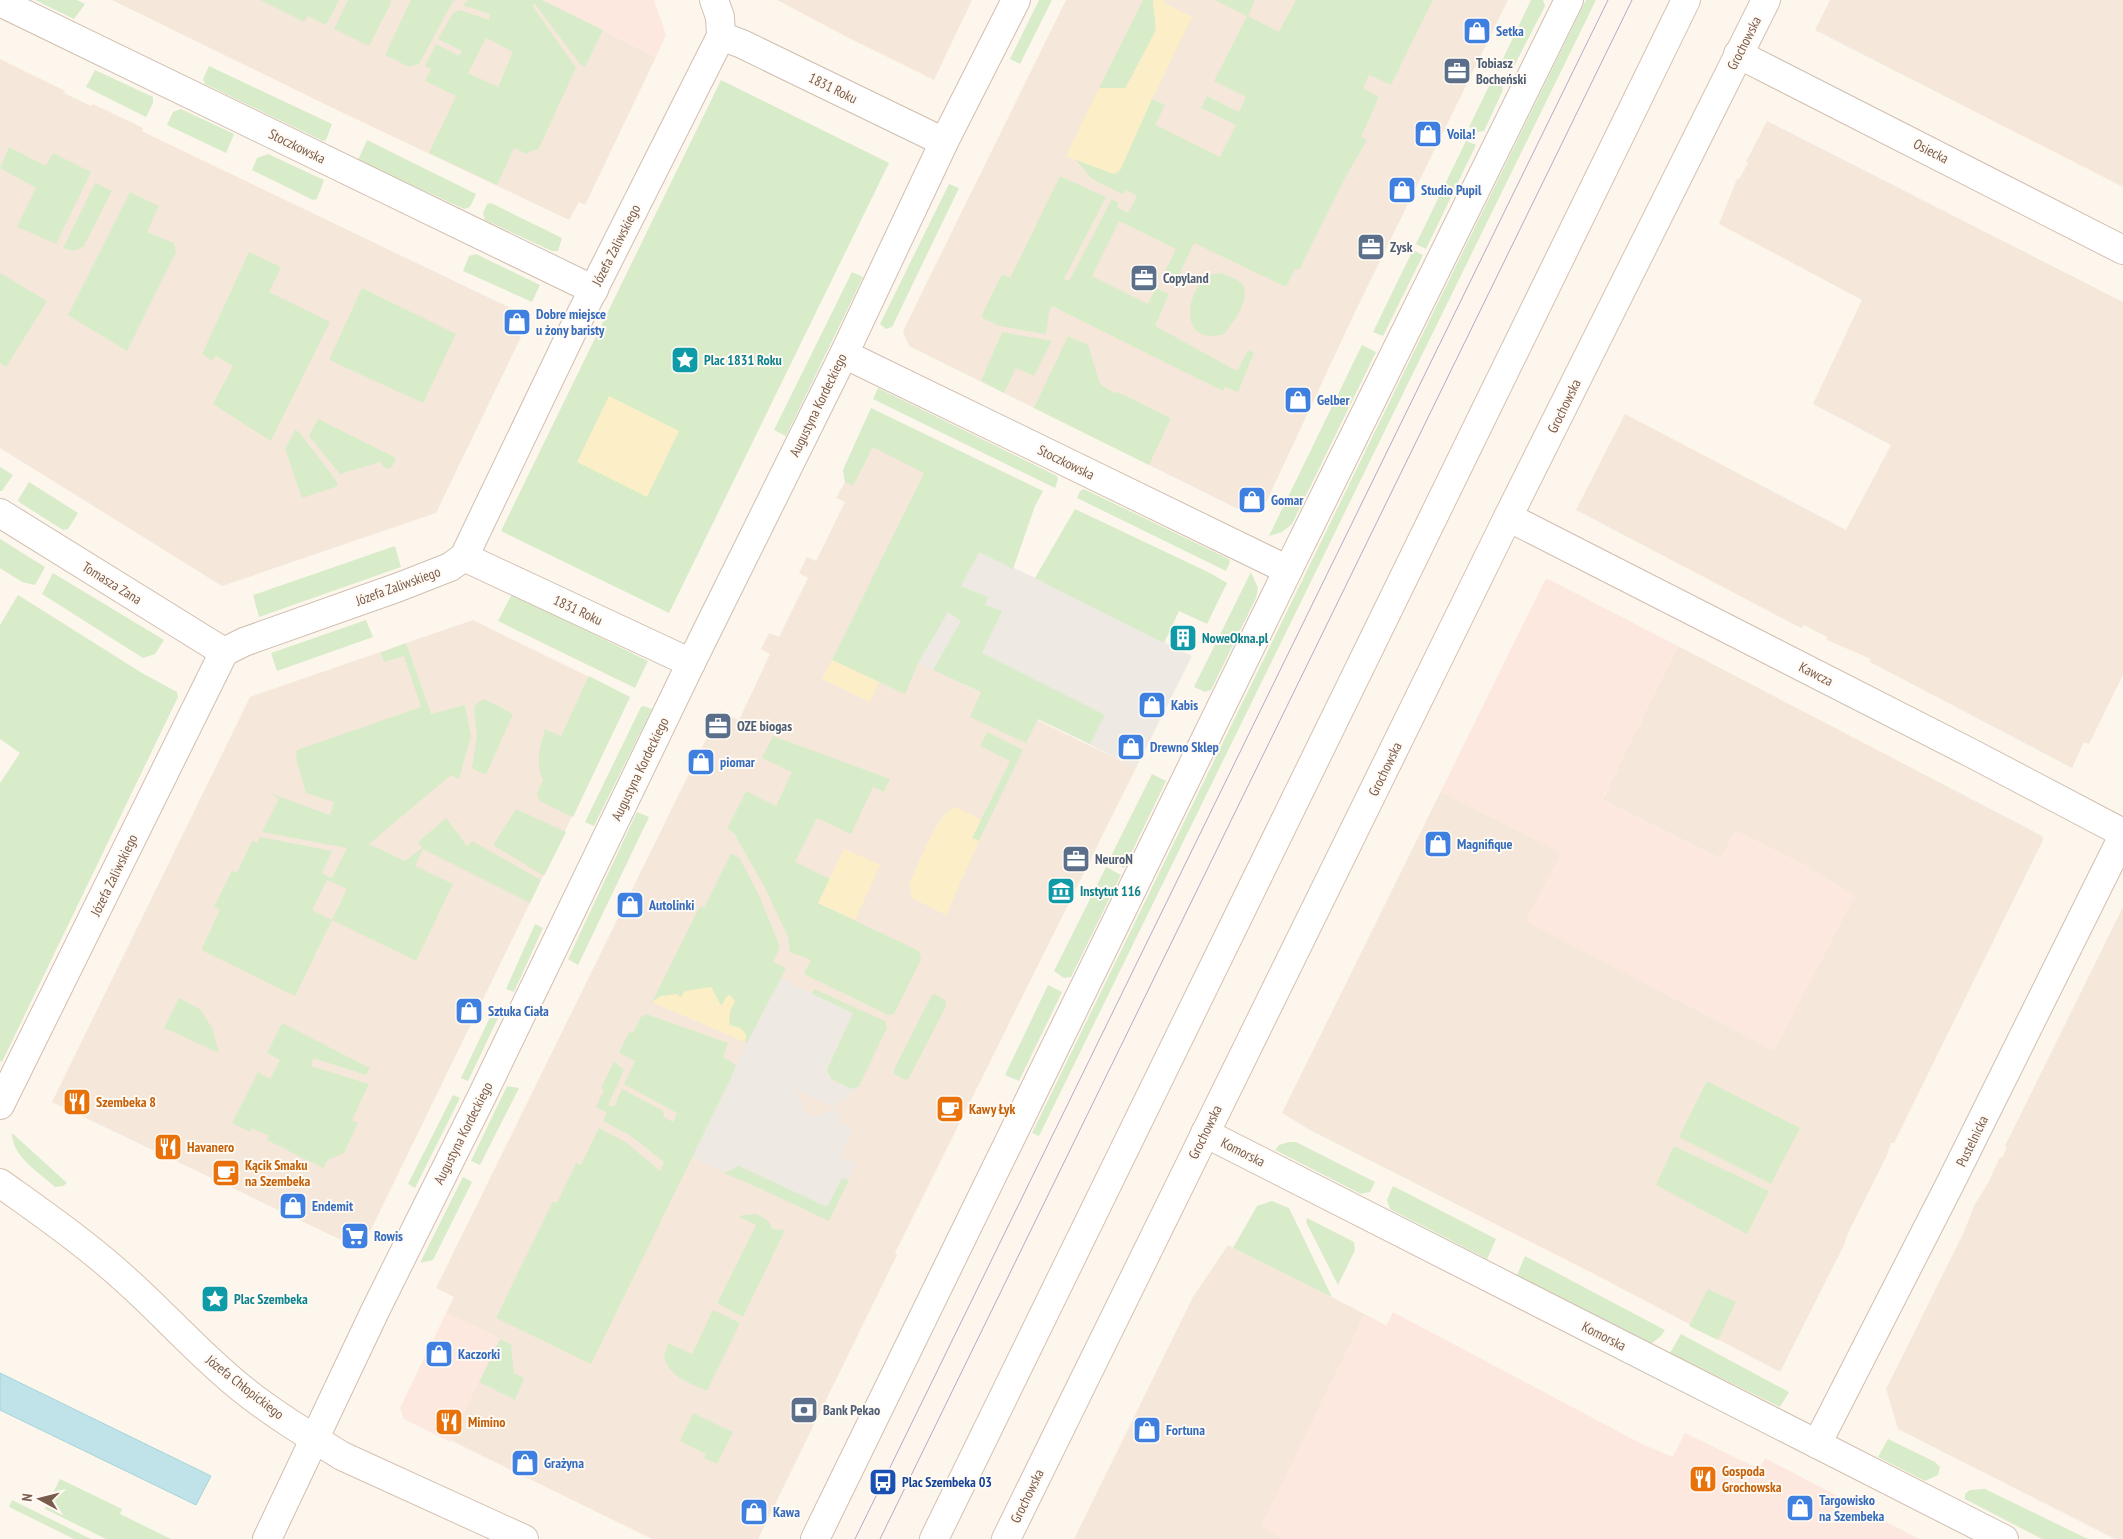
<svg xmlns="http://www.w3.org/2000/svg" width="2123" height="1539" font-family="'PT Sans Narrow',sans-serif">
  <rect width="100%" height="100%" fill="#fdf6ec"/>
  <g fill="#f5e8da">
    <polygon points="112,0 542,0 656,57 585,205 579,202 569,220 337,110"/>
    <polygon points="777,0 972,0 934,80 847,37"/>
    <polygon points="1066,0 1508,0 1355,312 1263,509 1248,514 909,346 906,339 903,331"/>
    <polygon points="1830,0 2123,0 2123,187 1815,30"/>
    <polygon points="0,59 65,91 64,93 91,106 93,104 143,128 142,131 156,138 525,315 516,334 521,337 436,513 222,586 0,448"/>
    <polygon points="1767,121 2123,302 2123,675 2089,744 2084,742 2072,768 1870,662 1871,659 1827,640 1827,637 1804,625 1801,628 1576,510 1625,414 1846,530 1891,445 1813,404 1862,300 1719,224 1737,179 1739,179 1748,163 1746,162"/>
    <polygon points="869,413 1015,485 940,673 1136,768 895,1253 897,1255 758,1539 652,1539 450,1440 500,1339 446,1313 454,1297 436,1288 713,725 720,711 739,720 770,654 761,649 769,633 779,637 808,578 799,573 807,557 816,561 845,502 836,498 845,482 843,470"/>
    <polygon points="473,620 630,697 364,1244 358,1248 52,1102 250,697"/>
    <polygon points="1678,646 2042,836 2043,840 1894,1143 1891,1143 1887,1155 1848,1233 1844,1245 1780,1372 1600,1277 1310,1130 1282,1113 1441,791 1562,853 1527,921 1774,1050 1854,896 1806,866 1735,831 1721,859 1602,800 1606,792 1610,788 1608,787 1614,775 1616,776 1617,767 1638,726 1640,727 1643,716"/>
    <polygon points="2123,907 2123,1539 2115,1539 1898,1429 1886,1389 1964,1232 1974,1206 1988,1183 2000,1157 2002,1158 2007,1147 2005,1146"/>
    <polygon points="1228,1245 1332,1297 1387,1326 1365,1539 1074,1539 1193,1297"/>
  </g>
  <g fill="#fde8e0">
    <polygon points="542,0 654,0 666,35 656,57"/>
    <polygon points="1546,578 1678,646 1643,716 1640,727 1638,727 1618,767 1620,769 1616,776 1614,776 1608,786 1611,788 1608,793 1605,792 1602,800 1720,859 1735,831 1806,866 1855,896 1774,1051 1526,921 1561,853 1441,791"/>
    <polygon points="1393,1312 1642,1444 1673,1457 1685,1433 1759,1469 1765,1458 1919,1539 1283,1539 1261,1526 1364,1315 1386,1326"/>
    <polygon points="446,1313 500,1339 450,1442 404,1419 400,1408"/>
  </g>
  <g fill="#efe9e4" fill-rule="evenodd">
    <polygon points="979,552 1057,588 1192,656 1136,768 1067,733 918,663"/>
    <path d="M780,978l73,35 -26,57 4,10 19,8 9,-2 -25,23 10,16 9,4 -13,27 16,8 -7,16 -7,-2 -15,30 -87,-42 -16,7 -32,-16 38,-76 7,-18zM795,1090l38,17v3l-17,6 -10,-3z"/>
  </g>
  <g fill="#d8ecc9" fill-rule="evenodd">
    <polygon points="35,0 77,0 85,4 74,19"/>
    <polygon points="260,0 339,0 326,25 308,16 304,22"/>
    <polygon points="348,0 390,0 391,3 369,46 334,29"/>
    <polygon points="411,0 456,0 452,3 419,64 409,67 385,55"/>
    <path d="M469,0h73l61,30 -18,37 -5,-3 -45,-60 -3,1 44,63 -38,82 -8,1 -3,3 -13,-6 -17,37 -68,-32 27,-57 -31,-15 6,-12 -6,-3 11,-22 23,12 3,-5 -24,-12 15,-26 7,-3 29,10 1,-6 -28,-9zM486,38l27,14 -15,35 -30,-14z"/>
    <polygon points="1039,0 1052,0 1020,64 1010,59"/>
    <polygon points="1143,0 1153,0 1156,30 1125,88 1099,88"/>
    <polygon points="1215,0 1255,0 1248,16 1279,32 1296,0 1433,0 1391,85 1369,75 1363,88 1379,97 1361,137 1367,140 1345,178 1299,270 1295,269 1286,287 1194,243 1177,279 1164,273 1176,249 1119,221 1092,276 1148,304 1156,288 1169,294 1155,326 1237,371 1248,350 1254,353 1238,392 1225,387 1223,391 1052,306 1049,312 1046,334 999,326 981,317 1002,274 1010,278 1060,176 1106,197 1064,279 1069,281 1112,199 1119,203 1117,207 1128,213 1137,196 1126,190 1123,194 1092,179 1076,160 1114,173 1120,170 1152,99 1165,105 1155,125 1220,157 1236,125 1201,108 1207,96 1239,112 1246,97 1214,81 1247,16"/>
    <polygon points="1531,0 1543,0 1545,6 1512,70 1506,70 1499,67"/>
    <polygon points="1586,0 1596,0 1039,1136 1032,1133"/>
    <polygon points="209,66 332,124 326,140 323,141 205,84 203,79"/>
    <polygon points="95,70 153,97 153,103 146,117 86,87"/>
    <polygon points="1493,78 1500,82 1503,90 1484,131 1478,132 1469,127"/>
    <polygon points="721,80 889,163 669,613 501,531"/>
    <polygon points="181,109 234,134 226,153 167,125 173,112"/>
    <polygon points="367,140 476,194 470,207 464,209 358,160"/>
    <polygon points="1466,141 1476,145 1426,249 1416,244"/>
    <polygon points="9,147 46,166 53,153 91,172 56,244 17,227 36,188 0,168"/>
    <polygon points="268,154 324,180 317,199 313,200 252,170 257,158"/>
    <polygon points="95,183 112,191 84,246 74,251 63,248"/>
    <polygon points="949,184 959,188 892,327 886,329 880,324"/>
    <polygon points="130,192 159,206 147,232 174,243 176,252 127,351 68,315"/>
    <polygon points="491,203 562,238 558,251 552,251 485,220 483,213 487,204"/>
    <polygon points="1413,250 1423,255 1383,336 1373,332"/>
    <polygon points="249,252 281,267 269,292 330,322 271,441 213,404 233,366 216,356 212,361 202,354"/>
    <polygon points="476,254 540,285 532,302 463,271 469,256"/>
    <polygon points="852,272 863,277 786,436 774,430"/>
    <polygon points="0,273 47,301 6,367 0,363"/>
    <path d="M1221,273c7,3 16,5 21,11 10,14 -9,39 -18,50 -45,13 -40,-43 -15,-58 3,-2 8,-2 12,-3z"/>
    <polygon points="362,288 456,334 423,403 329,360"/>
    <polygon points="1002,332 1052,341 1034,376 1016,368 1004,393 981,381"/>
    <polygon points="1068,336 1088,345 1100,384 1114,393 1117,392 1171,418 1149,465 1034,408"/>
    <polygon points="1362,345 1376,352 1292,524 1282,532 1269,536"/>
    <polygon points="878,388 1057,476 1058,479 1055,488 873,399"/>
    <polygon points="871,408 1043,491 1035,506 1013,569 979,552 961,586 988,597 985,605 1002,611 982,653 1105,715 1090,744 1038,719 1026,743 970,717 981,692 933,670 961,621 948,612 918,663 905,694 832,660 924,473 873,447 853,486 845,482 843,470"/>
    <polygon points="318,419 396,458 392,467 386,469 380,462 340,474 309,436"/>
    <polygon points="295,430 299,432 335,479 338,486 302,498 285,449"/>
    <polygon points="0,467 13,475 2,491 0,491"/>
    <polygon points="29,482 78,513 68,529 63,530 19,502 18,500"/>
    <polygon points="1084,489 1229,559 1230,562 1226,571 1077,498 1080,491"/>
    <polygon points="1075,509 1210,573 1227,583 1207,624 1179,611 1164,643 1035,578"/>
    <polygon points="0,539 45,567 35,585 22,582 0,568"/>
    <polygon points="395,546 401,567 259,617 253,595"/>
    <polygon points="1251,572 1258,588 1256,598 1211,690 1205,692 1194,687"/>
    <polygon points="53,573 164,640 155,654 143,658 42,594"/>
    <polygon points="512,594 648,661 635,688 498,621"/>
    <polygon points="18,595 142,673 177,692 178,697 2,1062 0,1061 0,783 20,753 0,739 0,625"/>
    <polygon points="366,620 373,637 277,671 271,653"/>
    <path d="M406,643l25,71 34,-9 6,31 -12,43 -8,-4 -82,69 36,17 17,-13 -4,-6 28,-24 21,28 5,-5 69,39 -11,23 -107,-54 -8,17 38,18 -37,77 -84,-41 -37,76 -94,-46 19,-40 -6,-3 18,-36 5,1 15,-31 5,2 3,-6 72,14 -10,22 10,5 15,-30 -85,-16 17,-33 -10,-6 61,22 4,-13 -28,-9 -10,-34 1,-9 124,-43 -17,-51 -20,6 -3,-9zM327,880l20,9 -15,31 -20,-10z"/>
    <path d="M589,676l41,21 -57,120 -33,-16 -3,-7 6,-14c-8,-17 -3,-33 2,-51l16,7z"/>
    <polygon points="484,699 513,714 486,775 472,768 477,736 474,711 475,705"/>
    <polygon points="643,706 652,709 594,826 585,822 641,707"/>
    <polygon points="987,732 1023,750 979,841 972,838 1010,761 980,746"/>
    <polygon points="773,736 890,779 884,792 873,787 851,834 817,818 795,862 830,879 818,903 919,951 921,959 894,1014 888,1015 804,974 811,960 790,952 788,937 766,890 734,833 727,829 746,791 776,806 792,772 762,758"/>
    <polygon points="1152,774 1166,781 1124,868 1109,860"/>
    <polygon points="516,809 566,832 544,876 493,845"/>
    <polygon points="637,812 649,817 578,965 568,959"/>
    <polygon points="731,853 740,859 759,895 780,947 773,962 786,968 747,1043 745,1042 745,1034 740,1028 729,1025 730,1011 735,1001 724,1001 723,1005 720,1004 711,987 681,998 661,996 652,1002 700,906 704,908"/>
    <polygon points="1106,867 1121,875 1071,977 1064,978 1054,971"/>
    <polygon points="535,924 543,928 514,992 506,989"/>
    <polygon points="1048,985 1062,992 1019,1081 1005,1075"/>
    <polygon points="814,989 885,1021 887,1028 859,1086 851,1089 831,1079 827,1070 853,1013 812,994"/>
    <polygon points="934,994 946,1000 945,1003 947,1004 909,1078 906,1080 894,1074 894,1069 932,995"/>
    <polygon points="179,998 200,1009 212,1028 219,1053 164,1028"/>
    <polygon points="492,1013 499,1016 468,1081 461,1078"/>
    <polygon points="646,1014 728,1043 723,1057 736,1065 730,1080 591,1364 496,1318 553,1201 557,1203 576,1163 581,1165 599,1128 627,1143 660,1171 664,1162 631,1136 603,1121 607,1113 596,1107 604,1090 601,1088 614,1061 624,1070 608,1105 614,1107 622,1089 663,1111 664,1117 673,1122 677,1113 624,1084 635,1061 619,1053 629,1032 633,1033 642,1015 645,1017"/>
    <polygon points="282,1023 370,1068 366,1075 313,1058 311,1066 369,1084 352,1120 358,1123 344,1153 328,1160 323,1168 267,1140 269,1136 252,1128 250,1132 232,1123 258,1072 270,1079 280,1060 267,1053"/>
    <polygon points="1707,1081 1800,1128 1771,1184 1679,1137"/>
    <polygon points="507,1086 519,1088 480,1165 471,1161"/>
    <polygon points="453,1095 460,1098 415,1188 408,1184"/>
    <path d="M12,1133l55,50 -4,3 -8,1c-16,-15 -43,-30 -43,-54z"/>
    <polygon points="1289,1142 1296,1142 1375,1182 1370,1192 1361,1194 1275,1150 1279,1145"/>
    <polygon points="1674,1146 1769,1191 1747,1234 1656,1185"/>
    <polygon points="739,1166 827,1207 842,1178 849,1180 829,1221 759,1188 724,1173"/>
    <polygon points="463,1177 472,1182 433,1260 420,1263"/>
    <polygon points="1393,1186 1496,1239 1487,1259 1390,1209 1387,1200"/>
    <polygon points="1272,1201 1289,1208 1332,1297 1233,1248 1257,1206"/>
    <path d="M756,1214c8,4 14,6 16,15l13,1 -42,87 -26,-14 39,-78 -17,-8 4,-2z"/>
    <polygon points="1307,1218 1354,1242 1355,1250 1338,1285 1306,1222"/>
    <polygon points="1525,1256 1665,1330 1661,1336 1651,1344 1517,1275"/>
    <polygon points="1708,1289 1736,1302 1718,1340 1689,1326"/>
    <path d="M713,1310l27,13 -33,68c-19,-9 -37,-13 -43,-35l4,-13 24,11z"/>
    <polygon points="1681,1334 1789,1392 1780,1407 1670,1353"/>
    <polygon points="500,1339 511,1344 514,1373 524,1378 515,1400 479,1382"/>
    <polygon points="693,1413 733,1432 717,1464 704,1458 706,1454 680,1441"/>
    <polygon points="1888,1439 1935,1462 1940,1467 1938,1475 1925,1481 1878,1457"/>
    <polygon points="60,1479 122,1509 120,1514 171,1539 106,1539 45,1509"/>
    <polygon points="1985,1489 2088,1539 2042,1539 1965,1499 1965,1494 1970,1490"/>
    <polygon points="12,1500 91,1539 74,1539 9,1507"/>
  </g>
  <g fill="#fcefc7">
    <polygon points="1153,0 1165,0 1164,3 1192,17 1152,99 1120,170 1114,174 1066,156 1099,88 1126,88 1156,30"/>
    <polygon points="609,396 679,431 647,497 577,462"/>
    <polygon points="832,660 879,682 870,702 822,679"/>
    <path d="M956,807l25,13 -9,18 7,3 -33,74 -34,-17 -3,-14c9,-17 28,-73 47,-77z"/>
    <polygon points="844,849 880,865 855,920 818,903"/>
    <polygon points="711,987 720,1004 722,1005 726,997 730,995 735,1001 730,1011 729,1025 740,1028 746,1034 745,1042 652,1002 661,996 677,994 681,997 685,991"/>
  </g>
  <polygon fill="#bfe3e8" stroke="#a5d3da" points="0,1373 211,1476 196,1505 0,1410"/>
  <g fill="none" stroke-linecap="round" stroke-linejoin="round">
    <defs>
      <g id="street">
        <polyline points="0,2 594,290"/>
        <polyline points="721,36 742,44 944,142"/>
        <polyline points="1738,54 2123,250"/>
        <polyline points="844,354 1288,570"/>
        <polyline points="0,513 224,652"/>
        <polyline points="1508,517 1971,753 2123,833"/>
        <polyline points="464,557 691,663"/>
        <polyline points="0,1105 224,652 244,642 399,587 450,567 464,557 571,334 721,36 720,17 714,0"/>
        <polyline points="1205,1133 2004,1539"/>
        <polyline points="1817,1444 1951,1182 2123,836"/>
        <polyline points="267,1539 376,1309 481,1098 691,663 844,354 944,142 1016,0"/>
        <polyline points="815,1539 1288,570 1569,0"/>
      </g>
      <g id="secondary">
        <path d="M0,1183c43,31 88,62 127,98 39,35 73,74 114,107 31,25 67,47 101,68l182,83"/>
        <polyline points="934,1539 1686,0"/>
        <polyline points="1006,1539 1508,517 1766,0"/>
      </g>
    </defs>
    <use href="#street" stroke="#d1beb0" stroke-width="30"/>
    <use href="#secondary" stroke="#d6c0b0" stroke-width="30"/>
    <use href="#street" stroke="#fff" stroke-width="28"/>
    <use href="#secondary" stroke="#fff" stroke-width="28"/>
    <g stroke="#b9a8c9" stroke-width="1">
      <polyline points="855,1539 1608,0"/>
      <polyline points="880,1539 1632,0"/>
    </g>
  </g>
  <defs>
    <symbol id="shop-square" viewBox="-11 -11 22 22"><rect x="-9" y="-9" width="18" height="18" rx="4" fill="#3f7fe0" stroke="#fffaf3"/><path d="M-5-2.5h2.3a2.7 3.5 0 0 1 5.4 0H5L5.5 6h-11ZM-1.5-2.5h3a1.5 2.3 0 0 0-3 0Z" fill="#fff"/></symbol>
    <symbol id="office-square" viewBox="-11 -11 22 22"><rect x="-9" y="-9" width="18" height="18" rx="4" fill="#5c6f8a" stroke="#fffaf3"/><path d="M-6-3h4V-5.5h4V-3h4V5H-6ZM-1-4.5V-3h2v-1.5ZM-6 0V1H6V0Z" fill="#fff"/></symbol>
    <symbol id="sight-square" viewBox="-11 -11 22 22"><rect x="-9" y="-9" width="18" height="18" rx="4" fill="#0f9aa8" stroke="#fffaf3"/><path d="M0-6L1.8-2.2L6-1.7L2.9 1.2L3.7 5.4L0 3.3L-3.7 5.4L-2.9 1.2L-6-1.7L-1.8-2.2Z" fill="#fff"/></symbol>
    <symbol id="building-square" viewBox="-11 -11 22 22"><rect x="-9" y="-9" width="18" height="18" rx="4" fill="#0f9aa8" stroke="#fffaf3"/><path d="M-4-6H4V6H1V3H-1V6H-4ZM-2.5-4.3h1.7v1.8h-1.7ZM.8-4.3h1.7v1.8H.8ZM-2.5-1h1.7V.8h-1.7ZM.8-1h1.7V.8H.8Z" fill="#fff"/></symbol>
    <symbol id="museum-square" viewBox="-11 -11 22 22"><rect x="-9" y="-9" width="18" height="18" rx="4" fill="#0f9aa8" stroke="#fffaf3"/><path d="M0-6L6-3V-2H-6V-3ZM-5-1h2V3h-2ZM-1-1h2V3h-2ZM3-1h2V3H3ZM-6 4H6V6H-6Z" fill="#fff"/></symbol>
    <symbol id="restaurant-square" viewBox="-11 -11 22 22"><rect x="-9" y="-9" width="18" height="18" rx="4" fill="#e8710a" stroke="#fffaf3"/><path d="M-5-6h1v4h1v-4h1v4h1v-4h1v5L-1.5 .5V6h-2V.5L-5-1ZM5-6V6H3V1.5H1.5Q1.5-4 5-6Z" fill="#fff"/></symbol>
    <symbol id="cafe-square" viewBox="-11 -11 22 22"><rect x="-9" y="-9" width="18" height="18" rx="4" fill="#e8710a" stroke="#fffaf3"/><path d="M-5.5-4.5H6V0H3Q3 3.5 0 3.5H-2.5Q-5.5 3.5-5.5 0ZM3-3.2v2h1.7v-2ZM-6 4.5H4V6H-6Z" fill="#fff"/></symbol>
    <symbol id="supermarket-square" viewBox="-11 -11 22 22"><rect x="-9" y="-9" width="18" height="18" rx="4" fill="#3f7fe0" stroke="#fffaf3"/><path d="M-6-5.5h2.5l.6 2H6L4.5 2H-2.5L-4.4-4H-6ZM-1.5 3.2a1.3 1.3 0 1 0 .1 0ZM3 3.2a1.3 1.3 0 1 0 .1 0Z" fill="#fff"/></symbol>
    <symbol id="bank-square" viewBox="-11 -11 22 22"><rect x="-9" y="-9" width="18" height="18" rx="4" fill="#5c6f8a" stroke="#fffaf3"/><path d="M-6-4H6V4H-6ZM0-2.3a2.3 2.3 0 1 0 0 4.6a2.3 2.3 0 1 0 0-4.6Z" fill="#fff"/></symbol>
    <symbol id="bus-square" viewBox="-11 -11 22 22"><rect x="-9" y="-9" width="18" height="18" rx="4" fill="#1a4fb4" stroke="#fffaf3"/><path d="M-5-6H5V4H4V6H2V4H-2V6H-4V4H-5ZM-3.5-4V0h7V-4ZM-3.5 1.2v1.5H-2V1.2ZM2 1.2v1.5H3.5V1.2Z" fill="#fff"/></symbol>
  </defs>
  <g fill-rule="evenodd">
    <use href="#shop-square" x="1461" y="15" width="32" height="32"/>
    <use href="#office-square" x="1441" y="55" width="32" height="32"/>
    <use href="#shop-square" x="1412" y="118" width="32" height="32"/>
    <use href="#shop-square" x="1386" y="174" width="32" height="32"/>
    <use href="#office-square" x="1355" y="231" width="32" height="32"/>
    <use href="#office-square" x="1128" y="262" width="32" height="32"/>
    <use href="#shop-square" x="501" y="306" width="32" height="32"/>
    <use href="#sight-square" x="669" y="344" width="32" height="32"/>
    <use href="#shop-square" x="1282" y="384" width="32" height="32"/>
    <use href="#shop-square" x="1236" y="484" width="32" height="32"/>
    <use href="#building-square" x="1167" y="622" width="32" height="32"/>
    <use href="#shop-square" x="1136" y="689" width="32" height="32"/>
    <use href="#office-square" x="702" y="710" width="32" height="32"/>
    <use href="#shop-square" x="1115" y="731" width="32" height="32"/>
    <use href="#shop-square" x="685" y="746" width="32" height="32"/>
    <use href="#shop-square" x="1422" y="828" width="32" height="32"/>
    <use href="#office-square" x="1060" y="843" width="32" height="32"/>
    <use href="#museum-square" x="1045" y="875" width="32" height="32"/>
    <use href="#shop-square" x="614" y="889" width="32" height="32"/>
    <use href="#shop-square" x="453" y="995" width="32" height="32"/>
    <use href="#restaurant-square" x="61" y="1086" width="32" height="32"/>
    <use href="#cafe-square" x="934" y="1093" width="32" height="32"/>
    <use href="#restaurant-square" x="152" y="1131" width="32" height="32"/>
    <use href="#cafe-square" x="210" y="1157" width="32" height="32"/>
    <use href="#shop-square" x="277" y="1190" width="32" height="32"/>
    <use href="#supermarket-square" x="339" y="1220" width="32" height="32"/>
    <use href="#sight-square" x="199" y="1283" width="32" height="32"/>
    <use href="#shop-square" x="423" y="1338" width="32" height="32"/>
    <use href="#bank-square" x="788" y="1394" width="32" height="32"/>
    <use href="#restaurant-square" x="433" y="1406" width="32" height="32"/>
    <use href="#shop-square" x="1131" y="1414" width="32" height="32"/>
    <use href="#shop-square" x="509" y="1447" width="32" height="32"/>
    <use href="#restaurant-square" x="1687" y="1463" width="32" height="32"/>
    <use href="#bus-square" x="867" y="1466" width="32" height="32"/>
    <use href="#shop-square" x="1784" y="1492" width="32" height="32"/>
    <use href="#shop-square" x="738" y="1496" width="32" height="32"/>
  </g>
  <g text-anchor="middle" stroke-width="4" stroke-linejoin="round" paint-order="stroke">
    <g font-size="14" font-weight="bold" fill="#366cbe" stroke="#fffaf3" text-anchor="start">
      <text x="1496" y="36">Setka</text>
      <text x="1447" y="139">Voila!</text>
      <text x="1421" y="195">Studio Pupil</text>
      <text x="536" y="319">Dobre miejsce<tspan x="536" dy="16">u żony baristy</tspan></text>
      <text x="1317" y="405">Gelber</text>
      <text x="1271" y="505">Gomar</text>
      <text x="1171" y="710">Kabis</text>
      <text x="1150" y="752">Drewno Sklep</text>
      <text x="720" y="767">piomar</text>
      <text x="1457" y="849">Magnifique</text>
      <text x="649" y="910">Autolinki</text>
      <text x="488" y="1016">Sztuka Ciała</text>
      <text x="312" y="1211">Endemit</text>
      <text x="374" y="1241">Rowis</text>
      <text x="458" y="1359">Kaczorki</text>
      <text x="1166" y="1435">Fortuna</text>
      <text x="544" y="1468">Grażyna</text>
      <text x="1819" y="1505">Targowisko<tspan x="1819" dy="16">na Szembeka</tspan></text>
      <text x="773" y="1517">Kawa</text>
    </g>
    <g font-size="14" fill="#7a5c4d" stroke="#fffaf3">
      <text transform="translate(1744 43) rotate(-63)" y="5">Grochowska</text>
      <text transform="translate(833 88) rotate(26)" y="5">1831 Roku</text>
      <text transform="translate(297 146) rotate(26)" y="5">Stoczkowska</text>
      <text transform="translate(1931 151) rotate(27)" y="5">Osiecka</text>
      <text transform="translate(616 245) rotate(-63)" y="5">Józefa Zaliwskiego</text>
      <text transform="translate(818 405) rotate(-64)" y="5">Augustyna Kordeckiego</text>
      <text transform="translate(1564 406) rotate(-64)" y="5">Grochowska</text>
      <text transform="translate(1066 462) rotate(26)" y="5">Stoczkowska</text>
      <text transform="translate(112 583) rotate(32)" y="5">Tomasza Zana</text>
      <text transform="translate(398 586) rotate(-20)" y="5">Józefa Zaliwskiego</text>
      <text transform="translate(578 610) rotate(25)" y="5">1831 Roku</text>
      <text transform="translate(1816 674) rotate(27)" y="5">Kawcza</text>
      <text transform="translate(640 769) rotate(-64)" y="5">Augustyna Kordeckiego</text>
      <text transform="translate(1385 769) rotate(-64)" y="5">Grochowska</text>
      <text transform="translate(114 875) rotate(-64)" y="5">Józefa Zaliwskiego</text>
      <text transform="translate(1205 1132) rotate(-64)" y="5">Grochowska</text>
      <text transform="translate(463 1133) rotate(-63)" y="5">Augustyna Kordeckiego</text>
      <text transform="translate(1972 1141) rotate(-64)" y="5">Pustelnicka</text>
      <text transform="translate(1243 1152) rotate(27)" y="5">Komorska</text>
      <text transform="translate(1604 1336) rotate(27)" y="5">Komorska</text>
      <text transform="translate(245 1387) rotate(38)" y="5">Józefa Chłopickiego</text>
      <text transform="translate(1027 1496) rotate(-64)" y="5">Grochowska</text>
    </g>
    <g font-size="14" font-weight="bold" fill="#4e5e75" stroke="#fffaf3" text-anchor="start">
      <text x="1476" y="68">Tobiasz<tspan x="1476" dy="16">Bocheński</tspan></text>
      <text x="1390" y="252">Zysk</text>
      <text x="1163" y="283">Copyland</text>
      <text x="737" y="731">OZE biogas</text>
      <text x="1095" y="864">NeuroN</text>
      <text x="823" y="1415">Bank Pekao</text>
    </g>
    <g font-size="14" font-weight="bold" fill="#0d838f" stroke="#fffaf3" text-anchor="start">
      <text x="704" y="365">Plac 1831 Roku</text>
      <text x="1202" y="643">NoweOkna.pl</text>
      <text x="1080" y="896">Instytut 116</text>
      <text x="234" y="1304">Plac Szembeka</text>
    </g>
    <g font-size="14" font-weight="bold" fill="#c56008" stroke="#fffaf3" text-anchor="start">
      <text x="96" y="1107">Szembeka 8</text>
      <text x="969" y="1114">Kawy Łyk</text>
      <text x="187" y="1152">Havanero</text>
      <text x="245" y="1170">Kącik Smaku<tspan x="245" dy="16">na Szembeka</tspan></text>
      <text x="468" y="1427">Mimino</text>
      <text x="1722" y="1476">Gospoda<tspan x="1722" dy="16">Grochowska</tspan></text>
    </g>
    <g font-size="14" font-weight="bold" fill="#164399" stroke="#fffaf3" text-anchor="start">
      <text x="902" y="1487">Plac Szembeka 03</text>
    </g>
  </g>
  <g transform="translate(40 1499) rotate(277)" stroke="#fffaf3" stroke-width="4" paint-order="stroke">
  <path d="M0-4L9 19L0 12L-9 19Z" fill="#7a5c4d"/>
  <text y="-8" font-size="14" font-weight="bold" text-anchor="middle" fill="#7a5c4d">N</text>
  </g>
</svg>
